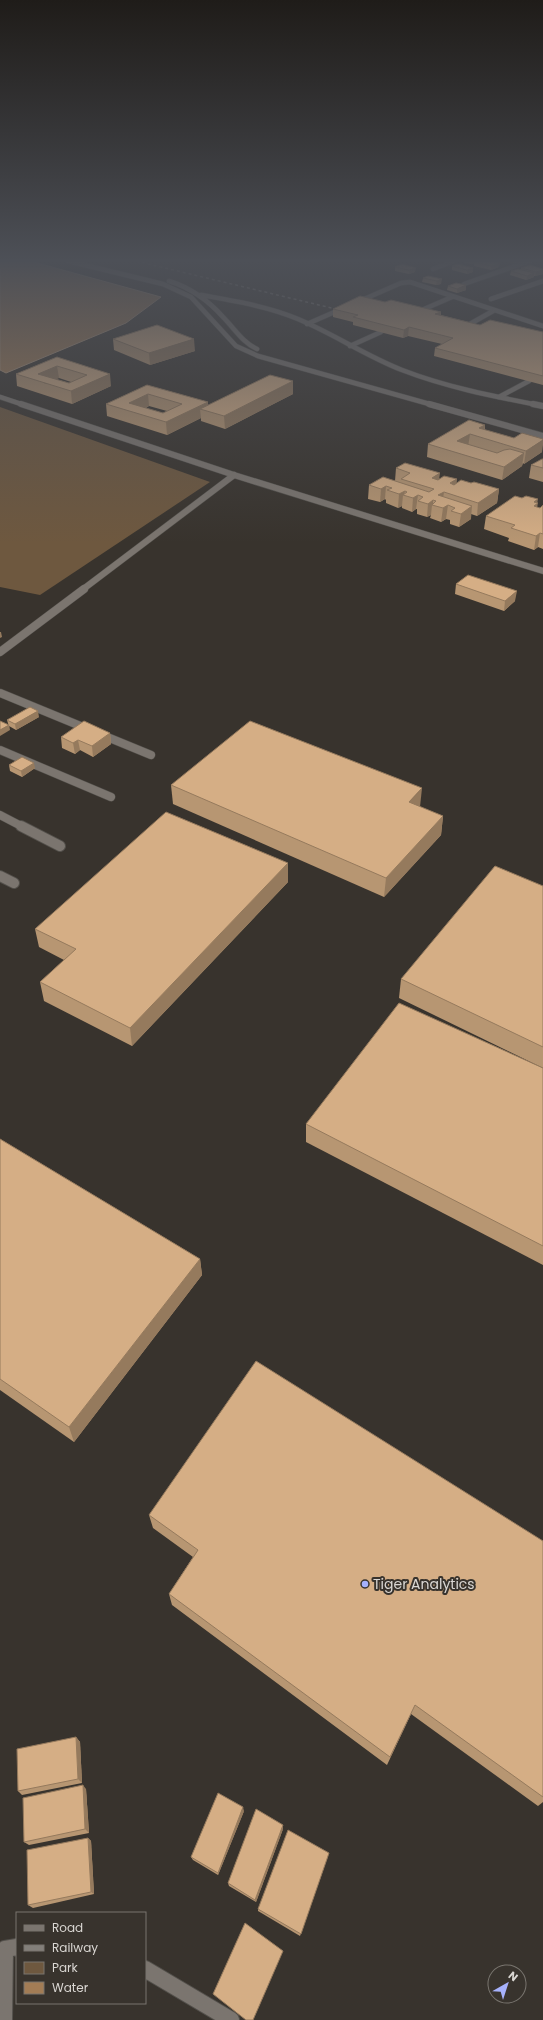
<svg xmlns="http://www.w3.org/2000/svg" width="543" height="2020" font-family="Poppins,sans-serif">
  <rect width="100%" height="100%" fill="#38332d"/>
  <polygon fill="#6e583f" points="0,407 210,482 40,595 0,587"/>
  <polygon fill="#a27c55" stroke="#b3977b" points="0,261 30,261 161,297 126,323 6,373 0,370"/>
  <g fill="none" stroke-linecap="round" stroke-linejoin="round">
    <defs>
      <g id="minor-far4">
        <polyline points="68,261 163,284 191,297 236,346 258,356 433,405"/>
        <polyline points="433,269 454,261"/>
        <path d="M169,281c22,7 39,19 54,36 11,11 20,26 34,32"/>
        <polyline points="464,284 530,261"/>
        <path d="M201,295c33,6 66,11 97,24 36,15 68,37 104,51 44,17 90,26 136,35"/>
        <polyline points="491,299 543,281"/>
        <polyline points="415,313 452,297"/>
        <polyline points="307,324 401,283 410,282 543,326"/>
        <polyline points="461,329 493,311"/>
        <polyline points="350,346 381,332"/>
        <polyline points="0,397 24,405"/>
        <polyline points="499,397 529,381"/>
      </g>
      <g id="minor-far3">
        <polyline points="21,404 234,475 543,571"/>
        <polyline points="429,404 543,436"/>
        <polyline points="533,404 543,406"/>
        <polyline points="82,590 234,475"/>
      </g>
      <g id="minor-far2">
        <polyline points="0,652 84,589"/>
        <polyline points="0,693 151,755"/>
        <polyline points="0,750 111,797"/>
        <polyline points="0,815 23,827"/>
      </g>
      <g id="minor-far1">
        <polyline points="21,826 60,846"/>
        <polyline points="0,876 14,883"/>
      </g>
      <g id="minor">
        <polyline points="145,1969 231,2020"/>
        <polyline points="4,2020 5,1949 17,1947"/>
      </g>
    </defs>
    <use href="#minor-far4" stroke="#53504b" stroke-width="5.5"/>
    <use href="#minor-far3" stroke="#53504b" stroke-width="7"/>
    <use href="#minor-far2" stroke="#53504b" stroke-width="9"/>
    <use href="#minor-far1" stroke="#53504b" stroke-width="12"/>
    <use href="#minor" stroke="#53504b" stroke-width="18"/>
    <use href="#minor-far4" stroke="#7b756f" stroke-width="4.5"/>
    <use href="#minor-far3" stroke="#7b756f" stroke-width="6"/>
    <use href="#minor-far2" stroke="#7b756f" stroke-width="8"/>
    <use href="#minor-far1" stroke="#7b756f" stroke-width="10"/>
    <use href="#minor" stroke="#7b756f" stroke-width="16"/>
    <polyline stroke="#837f7a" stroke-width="1.5" stroke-dasharray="3 3" stroke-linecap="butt" points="136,261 344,311"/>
  </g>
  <g fill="#b79672" fill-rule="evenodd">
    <polygon points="459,261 477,261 499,267 491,270 474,266 474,263 471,264"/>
    <polygon points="505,261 523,261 515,263"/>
    <polygon points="537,261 543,261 543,262"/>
    <polygon points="452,266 473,272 467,274 452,270"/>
    <polygon points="395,267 415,272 409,274 395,271"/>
    <polygon points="521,268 543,269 543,274 535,276 534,276 534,277 526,280 510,275 511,271 521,269"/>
    <polygon points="428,276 441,284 436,285 422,282 423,278"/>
    <polygon points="448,286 466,290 457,293 447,290"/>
    <polygon points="385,302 441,312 441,315 480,325 543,332 543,385 434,356 435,348 442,344 408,336 403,338 353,325 353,322 333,317 333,309"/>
    <polygon points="113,339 195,351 150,365 114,350"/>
    <path d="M57,357l54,29 -39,18 -55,-18 -1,-12zM59,378l12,4 -2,1 -13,-4z"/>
    <path d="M293,381v13l-68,35 -24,-8v-3l-34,17 -60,-19 -1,-12 41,-19 61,17v3zM149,406l18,5 -4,2 -17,-5z"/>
    <polygon points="485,425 485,430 542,452 524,464 523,463 522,466 502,480 427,457 428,444"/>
    <polygon points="543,459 543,482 529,478 531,465"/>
    <polygon points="396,468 457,483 471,483 499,489 497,503 477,516 471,514 471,519 459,527 450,524 450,520 446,519 441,522 430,518 431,515 427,517 417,514 417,509 416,509 412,512 402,508 402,506 398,508 386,503 386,500 385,499 380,502 368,499 369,485 395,481"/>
    <polygon points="537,503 537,507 540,508 543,505 543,549 538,547 534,550 508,541 509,538 484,529 486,516"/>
    <polygon points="456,584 515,601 504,611 455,594"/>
    <polygon points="39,717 16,730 9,726 10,730 7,720"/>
    <polygon points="110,733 111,744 93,757 80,750 75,754 62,748 61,737"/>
    <polygon points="9,765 35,768 22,777 10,771"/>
    <polygon points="171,785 420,807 443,816 441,835 384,897 173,804"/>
    <polygon points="288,863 288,882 132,1046 44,1001 40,982 64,960 39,947 35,929"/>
    <polygon points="543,886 543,1068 399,998 401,979"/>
    <polygon points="543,1068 543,1265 306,1142 306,1124"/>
    <polygon points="0,1139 200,1259 202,1275 74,1442 0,1390"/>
    <polygon points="149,1515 543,1541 543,1802 538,1806 411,1714 387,1765 172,1605 169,1594 193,1557 153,1528"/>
    <polygon points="76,1737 80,1742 82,1783 22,1795 18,1791"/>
    <polygon points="86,1789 89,1833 29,1845 24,1842"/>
    <polygon points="244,1811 218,1875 193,1860 191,1857"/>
    <polygon points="283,1829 256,1902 229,1886 228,1883"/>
    <polygon points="88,1838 91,1841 94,1894 33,1908 28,1905"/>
    <polygon points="328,1856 300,1936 258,1911 258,1909"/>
  </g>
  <g fill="#957a5d">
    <polygon points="471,261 477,261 474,262 474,263 471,264"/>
    <polygon points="516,261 523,261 515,263"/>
    <polygon points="500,263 499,267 491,270 492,266"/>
    <polygon points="416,268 415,272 409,274 409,270"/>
    <polygon points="473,268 473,272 467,274 467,270"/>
    <polygon points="543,270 543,274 535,276 536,272"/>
    <polygon points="534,273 534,277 526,280 527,276"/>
    <polygon points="442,279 441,284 436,285 437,281"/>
    <polygon points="466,285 466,290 457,293 457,289"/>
    <polygon points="441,312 440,320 435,314"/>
    <polygon points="409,327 408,336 403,338 404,330"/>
    <polygon points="194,339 195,351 150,365 149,353"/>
    <polygon points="57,366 59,378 45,384 38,374"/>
    <polygon points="110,374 111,386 72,404 71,391"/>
    <polygon points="293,381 293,394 225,429 224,416"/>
    <polygon points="148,394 149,406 135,413 129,403"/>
    <polygon points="208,402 208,411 200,409 201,418 167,435 166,422"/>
    <polygon points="485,425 484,437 479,428"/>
    <polygon points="470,434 468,447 457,441"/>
    <polygon points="543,440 543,445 542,452 524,464 526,451"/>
    <polygon points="524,453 522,466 502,480 504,467"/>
    <polygon points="440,473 438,486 432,478"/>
    <polygon points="457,479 456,492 450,483"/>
    <polygon points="386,486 385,499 380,502 381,489"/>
    <polygon points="499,489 497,503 477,516 478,503"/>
    <polygon points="405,491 404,495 403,495 402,506 398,508 399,494"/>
    <polygon points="444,492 442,505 438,495"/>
    <polygon points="418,495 416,509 412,512 413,498"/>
    <polygon points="538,499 537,504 538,503 535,517 534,502"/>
    <polygon points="433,500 433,505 432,505 431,515 427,517 428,504"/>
    <polygon points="448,505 446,519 441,522 443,508"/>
    <polygon points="472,506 471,519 459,527 461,514"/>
    <polygon points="540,533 538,547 534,550 536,536"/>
    <polygon points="517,591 515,601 504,611 505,601"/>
    <polygon points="0,632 1,632 2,637 0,638"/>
    <polygon points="38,711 39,717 16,730 15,724"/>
    <polygon points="9,725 10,730 0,736 0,730"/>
    <polygon points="110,733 111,744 93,757 92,746"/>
    <polygon points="78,740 80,750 75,754 73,743"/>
    <polygon points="34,763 35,768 22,777 21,771"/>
    <polygon points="422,788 420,807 409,802"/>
    <polygon points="443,816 441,835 384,897 386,878"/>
    <polygon points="288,863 288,882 132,1046 130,1028"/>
    <polygon points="200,1259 202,1275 74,1442 69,1427"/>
    <polygon points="76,1737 80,1742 82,1783 78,1779"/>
    <polygon points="83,1785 86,1789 89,1833 85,1829"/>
    <polygon points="243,1807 244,1811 218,1875 218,1873"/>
    <polygon points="283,1825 283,1829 256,1902 255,1900"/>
    <polygon points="88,1838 91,1841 94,1894 91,1892"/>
  </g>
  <g fill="#d5ae85" stroke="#957a5d" fill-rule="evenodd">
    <polygon points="478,261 489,261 500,263 492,266 474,262"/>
    <polygon points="402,264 416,268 409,270 395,267"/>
    <polygon points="458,264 473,268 467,270 452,266"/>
    <polygon points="530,265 543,269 543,270 536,272 521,268"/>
    <polygon points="518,269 534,273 527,276 511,271"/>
    <polygon points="428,276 442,279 437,281 423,278"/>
    <polygon points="456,283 466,285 457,289 448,286"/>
    <polygon points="360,296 385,302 391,300 441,312 435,314 480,325 490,320 543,332 543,376 435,348 453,338 409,327 404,330 353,317 358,315 333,309"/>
    <polygon points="157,325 194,339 149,353 113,339"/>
    <path d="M57,357l53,17 -39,17 -55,-17zM57,366l30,9 -18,8 -31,-9z"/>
    <polygon points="270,375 293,381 224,416 200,409"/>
    <path d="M147,385l61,17 -42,20 -60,-18zM148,394l34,10 -19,9 -34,-10z"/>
    <polygon points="469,420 485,425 479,428 514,438 522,433 543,439 543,440 526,451 470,434 457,441 497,453 504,450 510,449 524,453 504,467 428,444"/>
    <polygon points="542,459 543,459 543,468 531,465"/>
    <polygon points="405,463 440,473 432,478 438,480 444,476 457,479 450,483 454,485 461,480 471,483 474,482 499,489 478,503 444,492 438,495 472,506 461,514 451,511 455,508 448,505 443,508 432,505 436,501 433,500 428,504 418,501 423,497 418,495 413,498 403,495 407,492 405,491 399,494 387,490 392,488 386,486 381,489 369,485 383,477 429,492 434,489 401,479 410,473 396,468"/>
    <polygon points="515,496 522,498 526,496 538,499 534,502 538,503 534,506 540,508 543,505 543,534 540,533 536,536 511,528 515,525 486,516"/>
    <polygon points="468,575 517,591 505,601 456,584"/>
    <polygon points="30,707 38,711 15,724 7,720"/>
    <polygon points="0,721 9,725 0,730"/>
    <polygon points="84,721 110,733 92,746 78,740 73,743 61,737"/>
    <polygon points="250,721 422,788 409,802 443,816 386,878 171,785"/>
    <polygon points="22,757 34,763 21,771 9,765"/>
    <polygon points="166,812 288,863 130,1028 40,982 76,949 35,929"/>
    <polygon points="495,866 543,886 543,1047 401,979"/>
    <polygon points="399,1003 543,1068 543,1246 306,1124"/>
    <polygon points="0,1139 200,1259 69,1427 0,1379"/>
    <polygon points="256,1361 543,1541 543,1797 415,1705 390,1757 169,1594 198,1550 149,1515"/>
    <polygon points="76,1737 78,1779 18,1791 17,1749"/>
    <polygon points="83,1785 85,1829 24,1842 23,1798"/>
    <polygon points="218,1793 243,1807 218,1873 191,1857"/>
    <polygon points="256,1809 283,1825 255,1900 228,1883"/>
    <polygon points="288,1830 329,1853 301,1934 258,1909"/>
    <polygon points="88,1838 91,1892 28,1905 27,1850"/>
    <polygon points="245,1923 283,1951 253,2020 246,2020 213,1994"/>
  </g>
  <linearGradient id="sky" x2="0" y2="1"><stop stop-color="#1f1c19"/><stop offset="0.48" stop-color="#4d5057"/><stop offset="1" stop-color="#4d5057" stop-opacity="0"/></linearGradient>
  <rect width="543" height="543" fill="url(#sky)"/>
  <circle fill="#a6b1fc" stroke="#38332d" stroke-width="1.5" cx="365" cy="1584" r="4"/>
  <g text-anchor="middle" stroke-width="4" stroke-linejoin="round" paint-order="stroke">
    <g font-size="14" fill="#dad7d3" stroke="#38332d" text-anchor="start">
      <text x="373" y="1589">Tiger Analytics</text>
    </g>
  </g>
  <rect x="16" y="1912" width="130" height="92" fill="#38332d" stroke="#79756f"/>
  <rect x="24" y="1925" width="20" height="6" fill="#7b756f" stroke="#79756f"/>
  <text x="52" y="1932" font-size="12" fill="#dad7d3">Road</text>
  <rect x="24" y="1945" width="20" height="6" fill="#837f7a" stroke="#79756f"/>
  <text x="52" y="1952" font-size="12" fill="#dad7d3">Railway</text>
  <rect x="24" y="1962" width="20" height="12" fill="#6e583f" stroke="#79756f"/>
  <text x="52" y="1972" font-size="12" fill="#dad7d3">Park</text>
  <rect x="24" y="1982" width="20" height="12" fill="#a27c55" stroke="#79756f"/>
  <text x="52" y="1992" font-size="12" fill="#dad7d3">Water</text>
  <g transform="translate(507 1984) rotate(39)"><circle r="19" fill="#38332d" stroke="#79756f"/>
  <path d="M0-3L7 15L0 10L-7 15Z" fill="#a6b1fc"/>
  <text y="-6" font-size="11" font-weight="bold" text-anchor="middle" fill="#dad7d3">N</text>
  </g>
</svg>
